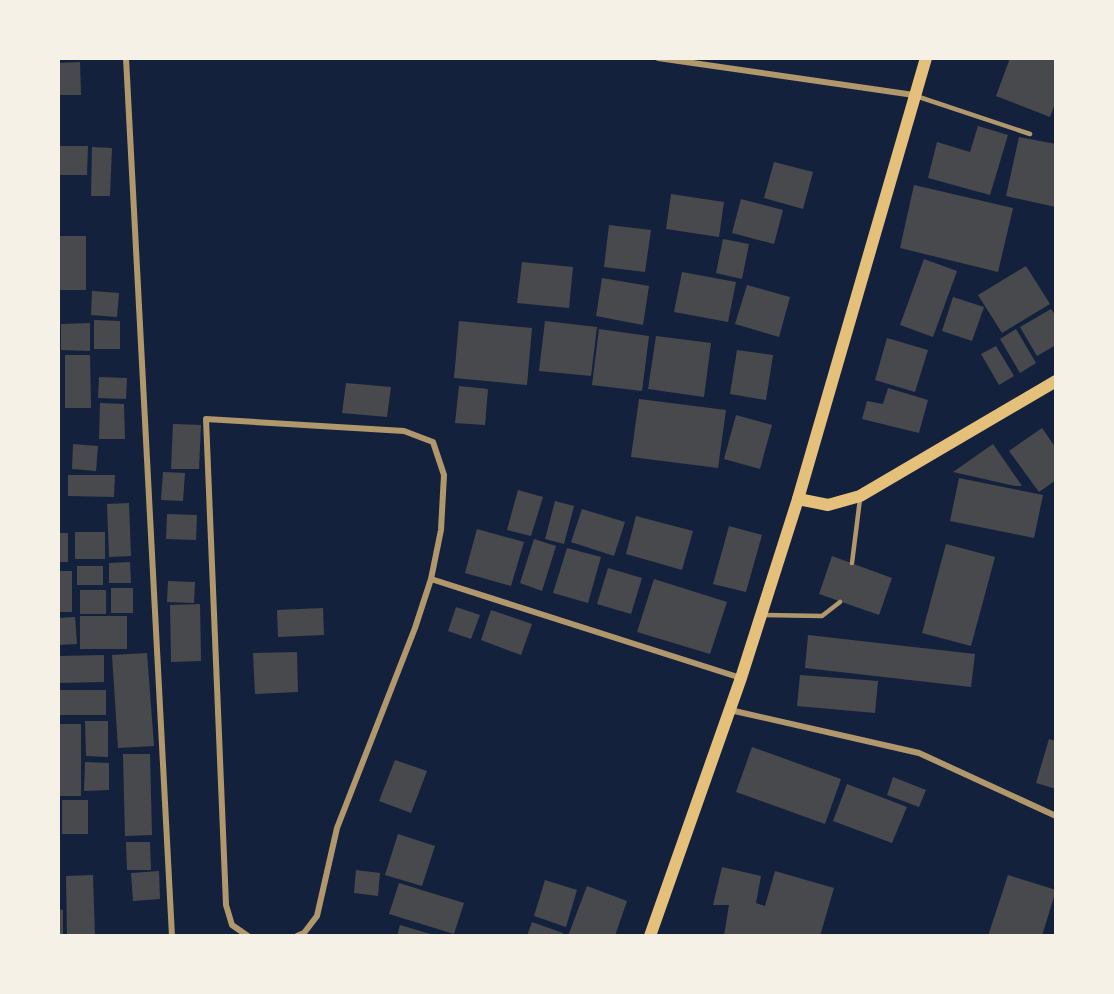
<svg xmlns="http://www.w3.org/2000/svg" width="1114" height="994" font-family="Jost,sans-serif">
  <rect width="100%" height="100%" fill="#14213d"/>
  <g fill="#48494c">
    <polygon points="1010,58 1056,58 1056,101 1050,117 996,96"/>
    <polygon points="80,62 81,95 58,95 58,63"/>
    <polygon points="978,126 1008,135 990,195 928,178 937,142 970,152"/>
    <polygon points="1019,137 1056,144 1056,207 1006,196"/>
    <polygon points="58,146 88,146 87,175 58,175"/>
    <polygon points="92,147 112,148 110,196 91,196"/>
    <polygon points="774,162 813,172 803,209 764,198"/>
    <polygon points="914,185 1013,208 998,272 900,248"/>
    <polygon points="671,194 724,202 719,237 666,229"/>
    <polygon points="741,199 783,210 774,244 732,233"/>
    <polygon points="609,225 651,230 645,272 604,267"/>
    <rect x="58" y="236" width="28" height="54"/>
    <polygon points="723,239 749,244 742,279 716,273"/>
    <polygon points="924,259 957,271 933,337 900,325"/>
    <polygon points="522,262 573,267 569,308 517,303"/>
    <polygon points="1026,266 1050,304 1002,333 978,295"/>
    <polygon points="682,272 736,282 728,322 674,312"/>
    <polygon points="602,278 649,286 643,325 596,316"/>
    <polygon points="747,285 790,297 779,337 735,324"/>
    <polygon points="92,291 119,293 117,317 91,315"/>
    <polygon points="953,297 984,307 972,341 942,331"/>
    <polygon points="1051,309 1056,316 1056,345 1037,356 1020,327"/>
    <polygon points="94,320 120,321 120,349 94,349"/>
    <polygon points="459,321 532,328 527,385 454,378"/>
    <polygon points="545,321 597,327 591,376 539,371"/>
    <polygon points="90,323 90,351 61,350 61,324"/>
    <polygon points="599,329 649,336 642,391 592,385"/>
    <polygon points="1016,329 1036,363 1020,373 1000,339"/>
    <polygon points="656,336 711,343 704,397 648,389"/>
    <polygon points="887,338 928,350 915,392 875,380"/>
    <polygon points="996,346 1014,376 999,385 981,354"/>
    <polygon points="737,350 773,355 766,400 730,394"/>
    <polygon points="65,355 90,355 91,408 65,408"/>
    <polygon points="99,377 127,378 126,399 98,398"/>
    <polygon points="346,383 391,387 387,417 342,413"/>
    <polygon points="459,386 488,389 485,425 455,423"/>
    <polygon points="888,388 928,400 919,433 862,419 867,401 883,404"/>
    <polygon points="639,399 726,410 718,468 631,457"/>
    <polygon points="100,403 124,404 125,439 99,439"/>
    <polygon points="736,415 772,425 760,469 724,459"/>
    <polygon points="173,424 201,425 199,469 171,469"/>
    <polygon points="1042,428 1056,448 1056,480 1039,492 1009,451"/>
    <polygon points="73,444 98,446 96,471 72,469"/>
    <polygon points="993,444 1022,486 1015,486 953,472"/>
    <polygon points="163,472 185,473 183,501 161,500"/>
    <polygon points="68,475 115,475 114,497 68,496"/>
    <polygon points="959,478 1043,495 1034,538 950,521"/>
    <polygon points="518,490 543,497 531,536 507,530"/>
    <polygon points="555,501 574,506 564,544 545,539"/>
    <polygon points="129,503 131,556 109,557 107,504"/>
    <polygon points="582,509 625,522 614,556 571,542"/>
    <polygon points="167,514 197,515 196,540 166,539"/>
    <polygon points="636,516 693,531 682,570 626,554"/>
    <polygon points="729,526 762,535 746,592 713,584"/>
    <polygon points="477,529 524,542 511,586 465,573"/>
    <rect x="75" y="532" width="30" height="27"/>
    <rect x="58" y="533" width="10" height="29"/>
    <polygon points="534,539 556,546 542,591 520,583"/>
    <polygon points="946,544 995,557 971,646 922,633"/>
    <polygon points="567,548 601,557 588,603 553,593"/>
    <polygon points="832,556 892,578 879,615 819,594"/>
    <polygon points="130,562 131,583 109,583 109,563"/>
    <rect x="77" y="566" width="26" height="19"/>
    <polygon points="608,568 642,578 631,614 597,604"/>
    <rect x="58" y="571" width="14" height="41"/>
    <polygon points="654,579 727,602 710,654 637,632"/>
    <polygon points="168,581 195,582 194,603 167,602"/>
    <rect x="111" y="588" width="22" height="25"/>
    <rect x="80" y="590" width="26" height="24"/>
    <polygon points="200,604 201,661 171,662 170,605"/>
    <polygon points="456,607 480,615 471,639 448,631"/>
    <polygon points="323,608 324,635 278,637 277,610"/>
    <polygon points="491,610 532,624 521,655 481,640"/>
    <rect x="80" y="616" width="47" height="33"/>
    <polygon points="75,617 77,644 58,645 58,618"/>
    <polygon points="808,635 975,654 971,687 805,668"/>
    <polygon points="297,652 298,692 255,694 253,653"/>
    <polygon points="147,653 154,746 118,748 112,655"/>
    <polygon points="104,655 104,682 58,683 58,656"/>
    <polygon points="800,675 878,681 875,713 797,706"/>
    <rect x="58" y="690" width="48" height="25"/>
    <polygon points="85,721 108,721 108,757 86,756"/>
    <rect x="58" y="724" width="23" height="72"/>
    <polygon points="1049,739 1056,741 1056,789 1036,783"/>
    <polygon points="752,747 841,779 825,824 736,792"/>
    <polygon points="123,754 150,754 152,835 125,836"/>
    <polygon points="395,760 427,771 411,813 379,801"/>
    <polygon points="85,762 109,763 109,790 84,791"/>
    <polygon points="893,777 926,790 919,807 887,795"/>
    <polygon points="847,784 907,807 892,843 833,821"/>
    <rect x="62" y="800" width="26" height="34"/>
    <polygon points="398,834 435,846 422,886 385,875"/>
    <polygon points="126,842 150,842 151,870 127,870"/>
    <polygon points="722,867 761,876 756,903 765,906 775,871 834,888 820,936 724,936 729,905 713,905"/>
    <polygon points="356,870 380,873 378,896 354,893"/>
    <polygon points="159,871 160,899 133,901 131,873"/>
    <polygon points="93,875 95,936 67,936 66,876"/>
    <polygon points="1008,875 1056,890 1042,936 988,936"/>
    <polygon points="545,880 577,890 566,927 534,916"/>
    <polygon points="399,883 464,903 454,934 389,914"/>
    <polygon points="587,886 627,901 615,936 568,936"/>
    <polygon points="58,909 63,910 63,936 58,936"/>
    <polygon points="532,922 563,933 562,936 527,936"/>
    <polygon points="400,925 434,935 434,936 397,936"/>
  </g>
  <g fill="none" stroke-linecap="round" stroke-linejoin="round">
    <g stroke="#b1986c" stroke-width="4.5">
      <polyline points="916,96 1030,134"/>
      <polyline points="852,563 860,499"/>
      <polyline points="764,615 822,616 840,602"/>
    </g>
    <g stroke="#b1986c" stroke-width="6">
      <polyline points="126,58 172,936"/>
      <polyline points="658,58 914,95"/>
      <polyline points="431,579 741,678"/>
      <polyline points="730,710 919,753 1056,816"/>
      <polyline points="248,936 232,925 226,905 206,419 404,431 433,442 444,475 441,530 431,579 415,628 337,828 317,916 304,933 297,936"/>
    </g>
    <g stroke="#e5c07b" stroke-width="12">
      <polyline points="798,499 828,505 860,496 1056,381"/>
      <polyline points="650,936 741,678 798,499 926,58"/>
    </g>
  </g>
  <rect width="1114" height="994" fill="none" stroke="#f6f1e7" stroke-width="120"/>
</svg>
